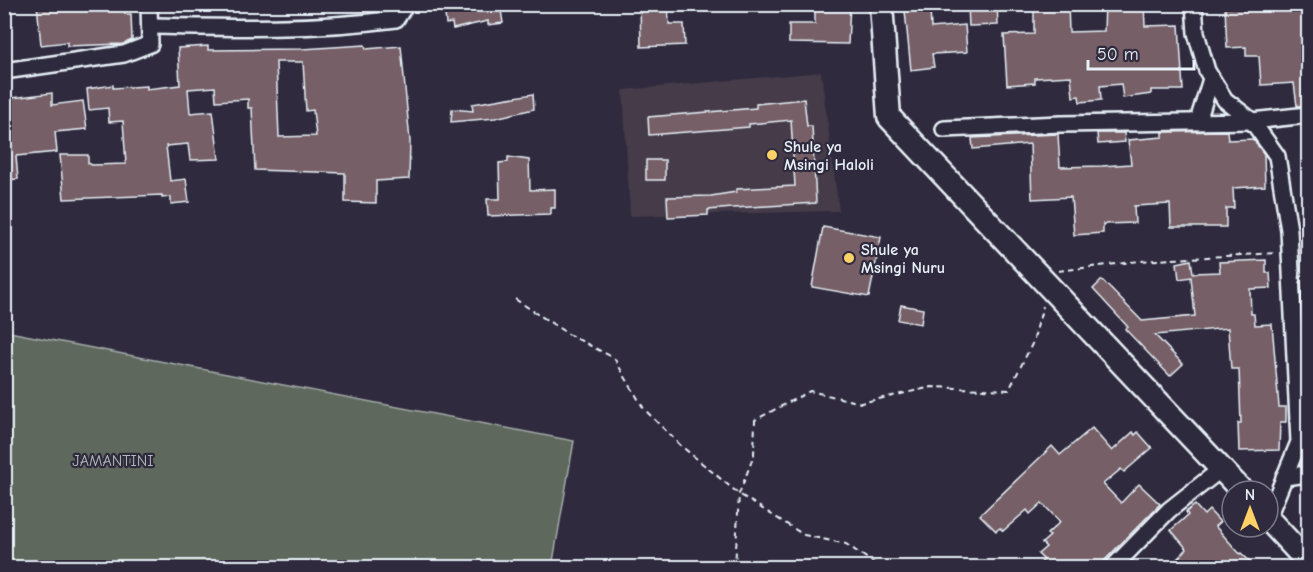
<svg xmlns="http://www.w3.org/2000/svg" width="1313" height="572" font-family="'Comic Neue',sans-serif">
  <rect width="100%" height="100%" fill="#2f2a3d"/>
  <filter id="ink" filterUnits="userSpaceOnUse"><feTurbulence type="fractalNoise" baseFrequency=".0167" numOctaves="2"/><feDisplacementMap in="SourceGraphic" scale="12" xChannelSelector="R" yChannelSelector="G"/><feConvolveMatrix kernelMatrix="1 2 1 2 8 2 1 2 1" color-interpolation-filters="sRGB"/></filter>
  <g filter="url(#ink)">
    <g fill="#443a49">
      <polygon points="170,4 307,4 307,5 170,13"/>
      <polygon points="821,72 839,211 630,216 623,90"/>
    </g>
    <polygon fill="#5f685c" stroke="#a4acaa" stroke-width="1.5" points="4,331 574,441 552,567 5,567"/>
    <g fill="#765e66" stroke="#e8f1f8" stroke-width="1.5" fill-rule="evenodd">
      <polygon points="37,4 62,4 62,7 125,4 125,14 131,14 132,40 123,44 67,46 67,42 41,45"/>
      <polygon points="444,4 500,4 503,23 488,25 488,21 453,29 452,23 446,24"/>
      <polygon points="640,4 668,4 669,24 684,24 685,45 641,47"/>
      <polygon points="815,4 850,4 848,44 789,43 789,24 815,24"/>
      <polygon points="997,4 998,25 969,26 968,5"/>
      <polygon points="1034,4 1068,4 1069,32 1104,31 1105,4 1144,4 1145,26 1179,25 1183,90 1151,90 1151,94 1123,98 1121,84 1100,86 1101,100 1080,102 1079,96 1073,97 1071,76 1035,78 1035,83 1007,85 1004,35 1034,34"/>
      <polygon points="1262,4 1308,4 1308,105 1297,106 1294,83 1261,85 1259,56 1246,56 1246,47 1227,48 1225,8"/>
      <polygon points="930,9 931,28 965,25 967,52 932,54 934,67 911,70 905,11"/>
      <path d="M365,45l1,4 35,-3 9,95 -1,38 -33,2v22l-31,-1v-29l-90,-3 -3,-62h-4v-9l-32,2 -1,-14 -27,2 2,24 23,-2 6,48 -29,1 -2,-16 -22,2 4,35 16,-2 3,23 -18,2v-7l-9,1v-3l-98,4 -4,-44h28v8l4,2 34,-1 -3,-43 -14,1 -1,-14 -19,2 -2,-21 26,-4v3l34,-2v3l33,-4 -2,-37 30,-2v4l94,-1zM276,62h27l3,49 7,-1 3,26 -37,1z"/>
      <polygon points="52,93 52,105 83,101 87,129 55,132 57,152 16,156 18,179 4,180 4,99"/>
      <polygon points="533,94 534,109 495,118 451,122 452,109 473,111 472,104"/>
      <polygon points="804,99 807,126 812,126 816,203 733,208 708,210 708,215 668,217 667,197 711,196 736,192 736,189 795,186 791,120 749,124 749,127 649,135 648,117 756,108 756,104"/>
      <polygon points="1227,131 1228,140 1253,139 1264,154 1265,186 1233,188 1234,208 1226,208 1226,227 1171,227 1170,204 1134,206 1135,223 1103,224 1103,233 1074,235 1071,197 1032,199 1030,144 973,149 972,138 1058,134 1060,167 1102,166 1131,164 1128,140 1163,137 1163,132"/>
      <polygon points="1097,133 1124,133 1125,142 1098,144"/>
      <polygon points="508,157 529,160 530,190 555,189 555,208 551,208 551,214 488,216 487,199 500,199 499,163 508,162"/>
      <rect x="646" y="160" width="19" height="20"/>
      <polygon points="823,227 881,237 869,297 812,287"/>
      <polygon points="1191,260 1193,273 1220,272 1219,262 1266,260 1266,273 1270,273 1271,288 1250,289 1251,314 1254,314 1255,325 1272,324 1279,407 1286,407 1286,422 1280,422 1279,450 1239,451 1238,423 1241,423 1239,369 1231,369 1228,328 1155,335 1183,364 1170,376 1125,329 1128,327 1093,289 1102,280 1142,321 1195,316 1191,277 1179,279 1177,263"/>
      <polygon points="901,305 923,309 921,324 898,320"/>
      <polygon points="1092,428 1112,451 1133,432 1135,435 1138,432 1152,448 1124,472 1121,469 1103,484 1121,503 1139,484 1160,504 1098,567 1035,567 1044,560 1038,554 1046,547 1042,543 1050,536 1047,534 1060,522 1042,503 1030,514 1027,510 1003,531 1000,528 996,531 980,515 1052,446 1060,455"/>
      <polygon points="1195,505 1204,515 1209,510 1220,522 1215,526 1240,554 1241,553 1256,567 1169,567 1187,549 1171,530 1188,515 1186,512"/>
    </g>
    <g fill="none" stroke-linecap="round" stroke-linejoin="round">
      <defs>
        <g id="street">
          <polyline points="1194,4 1196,33 1207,71 1225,100 1252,121 1277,156 1289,230 1299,442 1268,517"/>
          <path d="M151,26c83,2 163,4 245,-7l10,-15"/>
          <polyline points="4,71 124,54 150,44 149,4"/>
          <polyline points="1198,121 1211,79"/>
          <polyline points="944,129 1061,124 1252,121 1308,115"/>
          <polyline points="1284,477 1308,474"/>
          <polyline points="1112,568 1169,510 1221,469"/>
        </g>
        <g id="secondary">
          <polyline points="881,4 889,117 1242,491"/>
          <polyline points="1268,519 1308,562"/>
        </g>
      </defs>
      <use href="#street" stroke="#e8f1f8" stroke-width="20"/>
      <use href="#secondary" stroke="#e8f1f8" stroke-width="27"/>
      <g stroke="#e8f1f8" stroke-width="2" stroke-dasharray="6 4.5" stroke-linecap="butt">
        <polyline points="1058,271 1140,261 1276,253"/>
        <polyline points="515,299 568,334 614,358 644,409 680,445 739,494 804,535 846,544 881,568"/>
        <polyline points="735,568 739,494 754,455 755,420 810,391 861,403 932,387 1009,390 1033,342 1043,306"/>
      </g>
      <use href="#street" stroke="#2f2a3d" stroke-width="15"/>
      <use href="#secondary" stroke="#2f2a3d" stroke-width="22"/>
    </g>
  </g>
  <g fill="#ffd166" stroke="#2f2a3d" stroke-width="2">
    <circle cx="772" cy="155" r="6"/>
    <circle cx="849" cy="258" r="6"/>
  </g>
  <g text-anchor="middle" stroke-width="4.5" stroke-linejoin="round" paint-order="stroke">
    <g font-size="16" font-weight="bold" fill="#e8f1f8" stroke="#2f2a3d" text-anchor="start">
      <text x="784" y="152">Shule ya<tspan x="784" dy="18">Msingi Haloli</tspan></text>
      <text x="861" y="255">Shule ya<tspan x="861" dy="18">Msingi Nuru</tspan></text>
    </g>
    <g font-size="16" fill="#b1baba" stroke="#2f2a3d">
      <text x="113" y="466">JAMANTINI</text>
    </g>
  </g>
  <rect width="1313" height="572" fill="none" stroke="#2f2a3d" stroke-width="24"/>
  <rect x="12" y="12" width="1289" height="548" fill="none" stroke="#e8f1f8" stroke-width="2" filter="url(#ink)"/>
  <g transform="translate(1250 509)"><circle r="28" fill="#2f2a3d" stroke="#797a88" stroke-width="1.5"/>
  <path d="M0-4.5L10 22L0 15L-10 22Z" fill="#ffd166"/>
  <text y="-9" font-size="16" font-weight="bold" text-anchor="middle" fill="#e8f1f8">N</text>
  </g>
  <path d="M1088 60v9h106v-9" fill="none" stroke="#e8f1f8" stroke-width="3"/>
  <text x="1097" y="60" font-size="18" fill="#e8f1f8" stroke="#2f2a3d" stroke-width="4.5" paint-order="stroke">50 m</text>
</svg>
